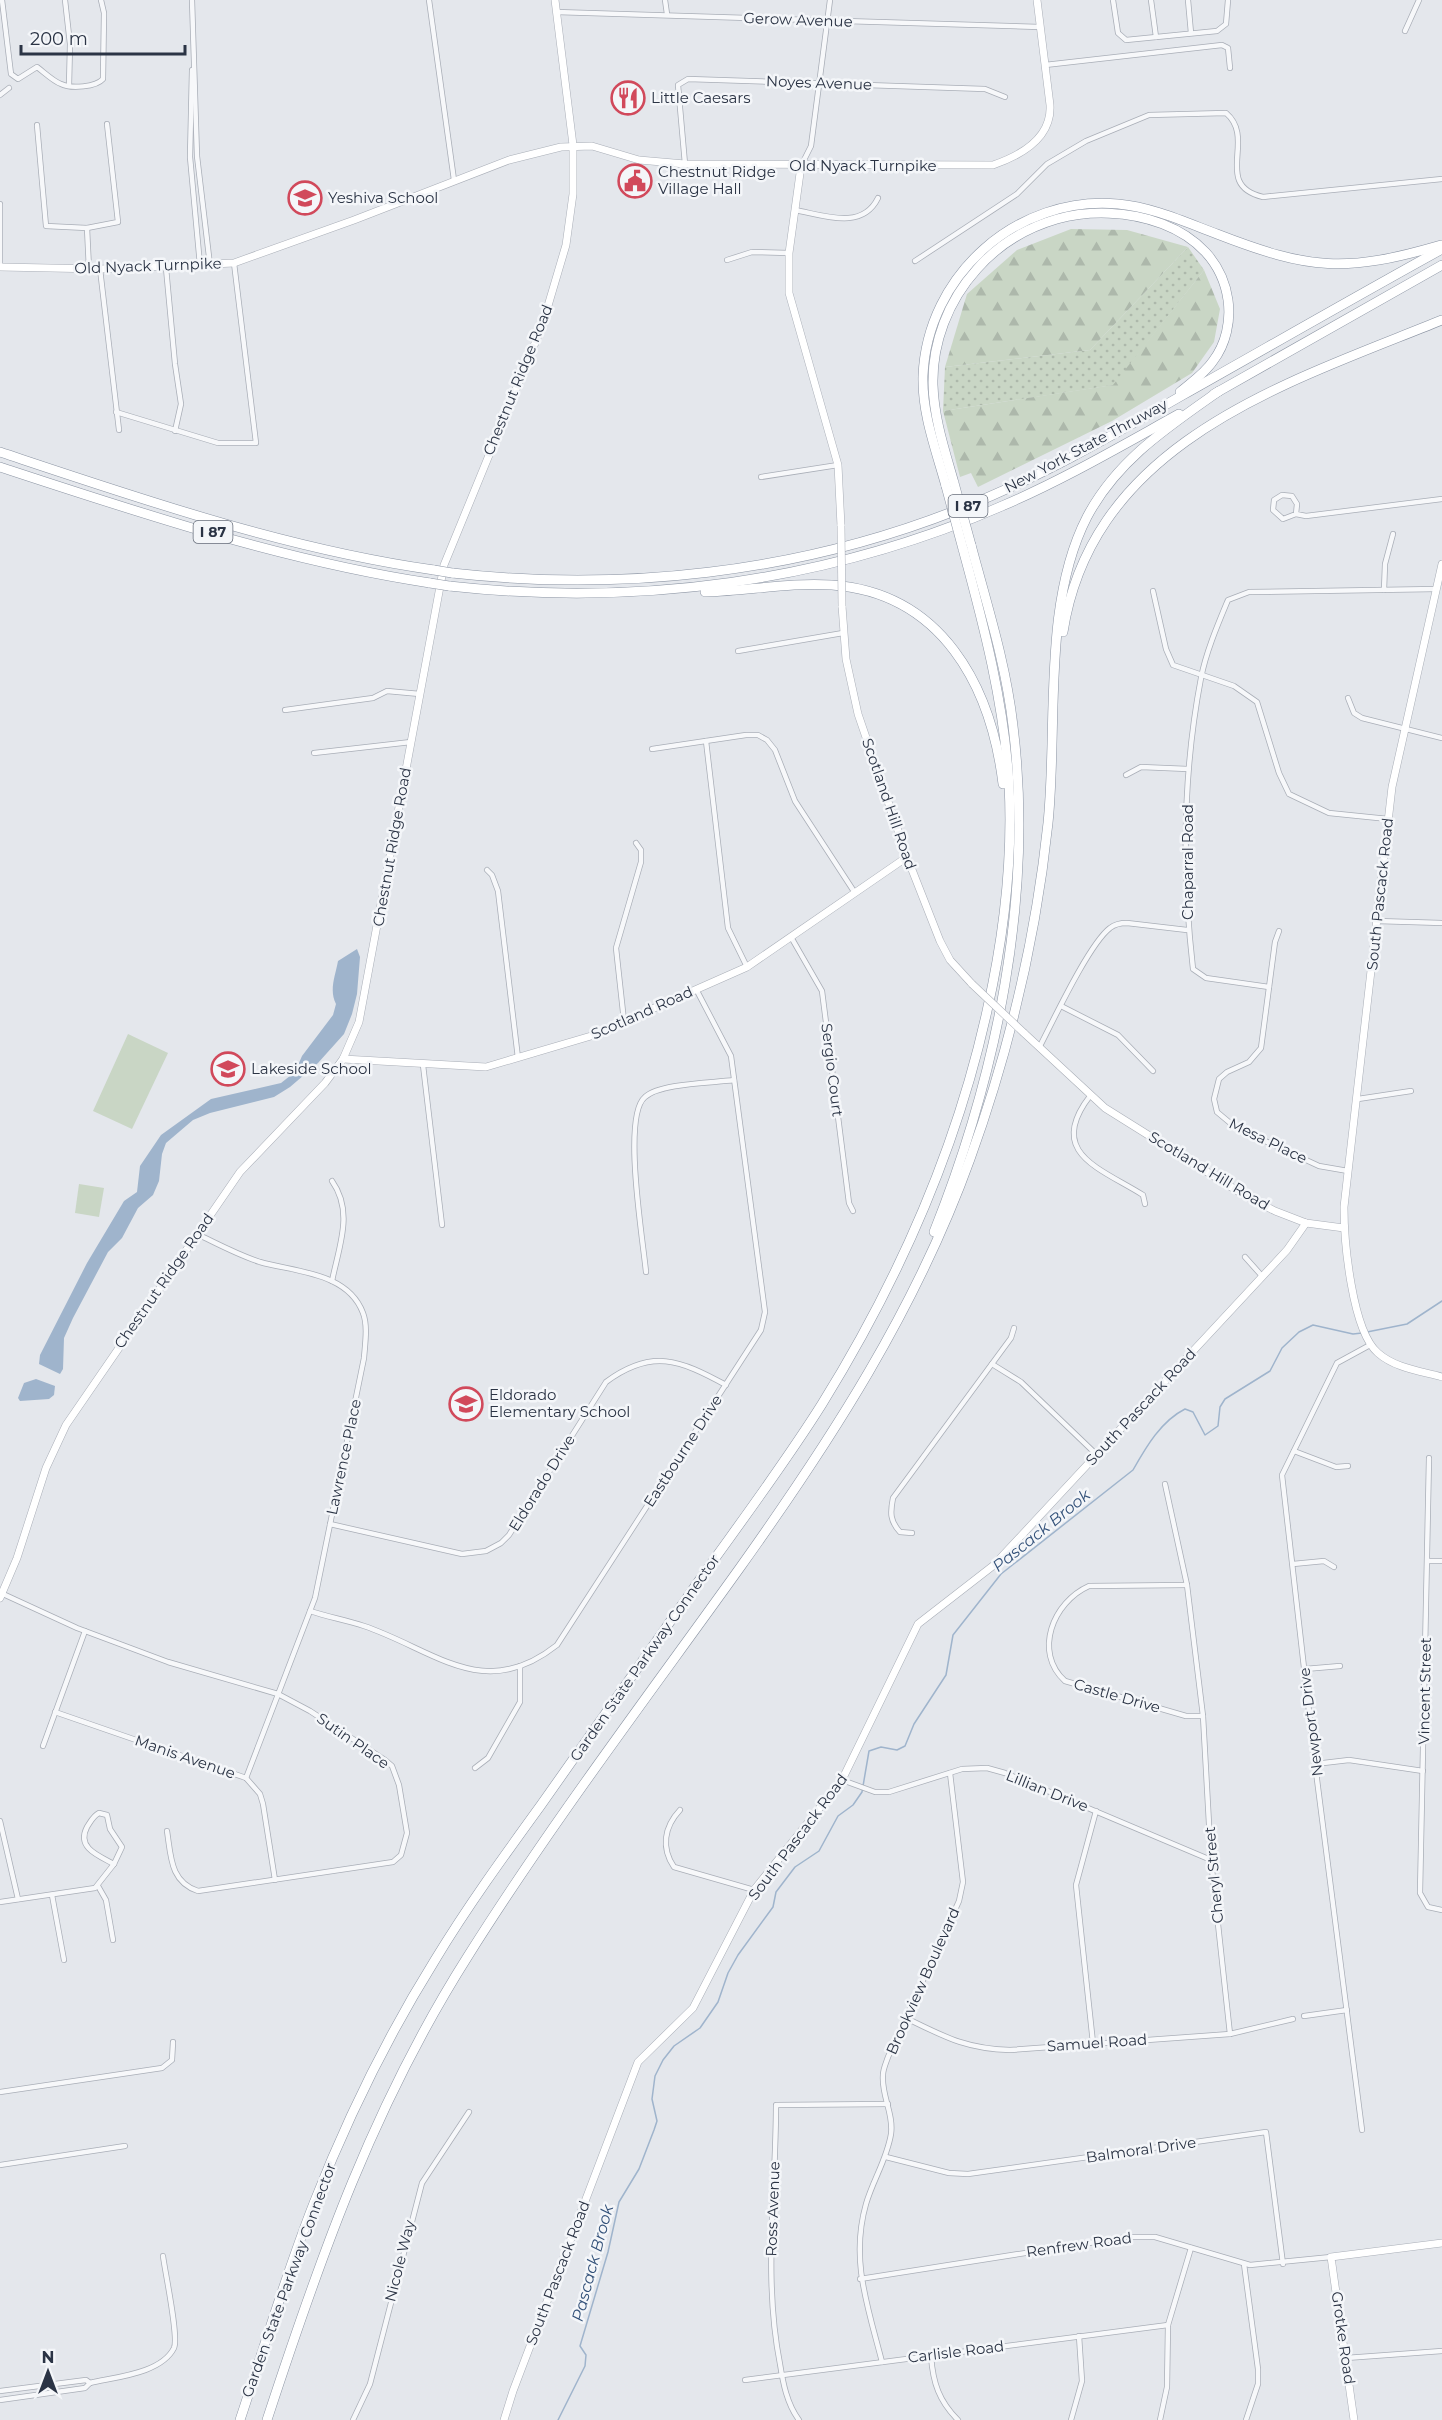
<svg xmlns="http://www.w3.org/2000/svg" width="1442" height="2420" font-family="Montserrat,sans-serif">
  <defs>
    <pattern id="grass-dots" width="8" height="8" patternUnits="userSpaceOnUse" patternTransform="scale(1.5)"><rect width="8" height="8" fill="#c9d6c5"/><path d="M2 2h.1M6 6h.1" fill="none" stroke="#adb8ab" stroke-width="1.8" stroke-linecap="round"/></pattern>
    <pattern id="forest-firs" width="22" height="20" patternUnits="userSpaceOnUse" patternTransform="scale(1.5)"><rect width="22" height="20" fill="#c9d6c5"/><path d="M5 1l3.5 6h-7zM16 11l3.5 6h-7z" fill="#adb8ab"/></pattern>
  </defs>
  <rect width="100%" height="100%" fill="#e4e7ec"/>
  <polygon fill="url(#grass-dots)" points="1188,247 1204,270 1114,385 943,411 945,367 1090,350"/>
  <g fill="url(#forest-firs)">
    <polygon points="1071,229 1127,230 1188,247 1090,350 945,367 967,294 1017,250"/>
    <polygon points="1204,270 1220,309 1214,342 1192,373 1112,421 978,487 971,473 960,477 943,411 1113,385"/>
  </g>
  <g fill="#c9d6c5">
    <polygon points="128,1034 168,1053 132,1129 93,1111"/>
    <polygon points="79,1184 104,1188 99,1217 75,1213"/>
  </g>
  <g fill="#9fb4cc">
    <path d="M357,949l3,8 -3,37 -5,20 -8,20 -26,29 -28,24 -16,10 -64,16 -17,7 -27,23 -4,11 -3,27 -6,14 -15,13 -16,30 -14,14 -35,66 -9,20 -1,31 -3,5 -21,-10 1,-9 47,-92 37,-62 13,-9 3,-26 21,-31 50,-36 70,-16 14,-11 7,-16 31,-41 3,-11c-7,-14 -1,-27 2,-43z"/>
    <polygon points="36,1379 55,1386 54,1395 49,1399 20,1401 18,1398 24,1383"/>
  </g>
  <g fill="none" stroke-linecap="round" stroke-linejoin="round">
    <g stroke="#9fb4cc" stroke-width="1.5">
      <polyline points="1367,1332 1407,1324 1442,1301"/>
      <path d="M558,2420l27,-54 1,-11 -6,-9 28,-94 11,-50 20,-33 15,-39 3,-9 -5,-22 3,-23 8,-16 11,-14 26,-18 18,-26 10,-29 10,-18 35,-48 3,-15 19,-25 24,-16 19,-35 15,-11 9,-13 7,-41 12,-4 16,3 8,-4 9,-22 32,-49 7,-40 48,-61 132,-104c13,-23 28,-49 52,-61l8,3 12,23 13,-9 2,-19 5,-8 45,-28 12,-23 17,-16 14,-7 40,9 9,-1"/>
    </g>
    <defs>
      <g id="street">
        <path d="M2,0l9,74 7,5 19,-12c8,6 16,14 24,17 10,5 35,3 42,-5l1,-66 -3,-13"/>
        <polyline points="65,0 70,44 69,86"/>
        <polyline points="192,0 197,156 210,265"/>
        <polyline points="429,0 454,180"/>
        <polyline points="665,0 667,14"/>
        <polyline points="1113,0 1118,33 1126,40 1217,31 1226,24 1228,0"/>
        <polyline points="1151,0 1156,37"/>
        <polyline points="1188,0 1191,33"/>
        <polyline points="556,12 1040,27"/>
        <polyline points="1405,31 1419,0"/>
        <polyline points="1045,65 1222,45 1228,48 1230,68"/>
        <polyline points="192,70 190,157 200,265"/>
        <polyline points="0,95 9,88"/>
        <polyline points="37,125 46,226 87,228 118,222 107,124"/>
        <polyline points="685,164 678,85 688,79 985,89 1005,97"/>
        <polyline points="802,164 811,146 830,0"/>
        <polyline points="0,204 0,267"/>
        <path d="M795,210c28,5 67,21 83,-12"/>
        <polyline points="87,228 89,269"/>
        <polyline points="727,260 752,252 789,253"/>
        <path d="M915,261l102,-67 30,-30 39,-23 63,-26 77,-2c31,26 -14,72 37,84l179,-18"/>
        <polyline points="166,268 175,364 181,404 175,431"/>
        <polyline points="100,269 119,430"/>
        <polyline points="116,412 218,443 256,443 234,263"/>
        <polyline points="761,477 838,465"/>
        <polyline points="1296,514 1297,504 1292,496 1282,495 1274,500 1273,510 1283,519 1296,514 1306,516 1442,499"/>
        <polyline points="1384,590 1385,564 1393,534"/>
        <polyline points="1153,591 1166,649 1173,665 1234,686 1257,702 1279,773 1289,794 1329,813 1388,819"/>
        <polyline points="738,651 843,633"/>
        <polyline points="1348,698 1354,713 1362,718 1442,738"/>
        <polyline points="285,710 373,698 387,691 420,694"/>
        <polyline points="706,741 728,928 747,967"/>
        <polyline points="652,749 746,735 758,735 767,740 775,750 795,801 855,893"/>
        <polyline points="314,753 411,742"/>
        <polyline points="1126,775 1141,767 1188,769"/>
        <polyline points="487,870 492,875 498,891 518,1058"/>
        <polyline points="1377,921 1442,923"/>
        <polyline points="1279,931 1275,942 1261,1048 1249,1062 1227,1072 1219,1079 1214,1099 1217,1112 1235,1127 1319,1166 1348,1171"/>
        <polyline points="791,937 822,991 849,1203 853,1211"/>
        <path d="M1269,987l-63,-9 -13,-9c-11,-96 -10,-197 8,-291 5,-26 17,-54 27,-78l21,-8 188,-3"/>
        <polyline points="1061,1006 1118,1035 1153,1071"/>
        <polyline points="624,1021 616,948 641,862 641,850 636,843"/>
        <path d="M1039,1048c14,-27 50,-104 71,-120 5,-4 10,-5 17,-5l60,7"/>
        <polyline points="423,1065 442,1225"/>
        <path d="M1090,1096c-44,57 10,72 53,99l2,9"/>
        <polyline points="1358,1099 1411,1091"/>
        <path d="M197,1234c21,10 41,21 63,28 35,10 88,10 103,51 5,13 2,31 1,45l-49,240 -69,180"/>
        <polyline points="1245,1257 1262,1276"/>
        <path d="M646,1272c-3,-32 -24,-156 -1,-175 15,-14 68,-14 89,-17"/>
        <path d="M332,1281c7,-35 22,-69 0,-100"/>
        <polyline points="992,1364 1021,1382 1097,1455"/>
        <polyline points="1294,1451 1336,1467 1348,1466"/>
        <polyline points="1429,1458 1420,1893 1428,1907 1442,1910"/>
        <polyline points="1165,1484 1187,1585 1203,1716 1211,1860 1230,2034"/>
        <path d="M330,1524l132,30 24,-3 15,-8 8,-8 97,-153c46,-34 74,-22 120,3"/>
        <path d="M912,1533l-12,-1c-10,-11 -10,-19 -7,-34l118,-160 3,-10"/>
        <polyline points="1428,1561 1442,1561"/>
        <polyline points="1293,1564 1324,1561 1334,1567"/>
        <path d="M1187,1585l-98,1c-36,16 -56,66 -24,95l121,35h17"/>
        <path d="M3,1594l74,34 91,34 110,32 32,17 75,49 7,6 7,19 8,48 -6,22 -8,7 -195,29c-28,-9 -27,-35 -31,-60"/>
        <path d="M310,1611c18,6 36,9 54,15 71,24 120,77 193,19l204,-315 4,-18 -34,-256 -35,-67"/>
        <polyline points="1305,1669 1340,1666"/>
        <polyline points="55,1712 246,1778 260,1794 263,1804 275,1880"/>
        <polyline points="43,1746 85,1631"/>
        <polyline points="1315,1764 1349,1760 1423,1771"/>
        <polyline points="475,1768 488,1758 520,1702 520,1666"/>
        <polyline points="842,1780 875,1792 889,1792 962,1769 987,1768 1005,1773 1211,1860"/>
        <path d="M680,1810c-16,17 -19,38 -6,57l80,23"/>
        <path d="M99,1813l8,2 3,14 12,18 -8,17c-15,-8 -38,-16 -27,-37 4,-6 6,-11 12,-14z"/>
        <polyline points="0,1821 18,1899"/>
        <polyline points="98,1886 106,1900 113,1940"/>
        <polyline points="52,1895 64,1960"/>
        <polyline points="0,1902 95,1888 114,1864"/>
        <polyline points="1304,2016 1347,2010"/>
        <path d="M906,2018c39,19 60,31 104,32l220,-16 63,-15"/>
        <polyline points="1093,2043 1076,1885 1096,1811"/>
        <polyline points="0,2092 162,2068 172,2060 173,2042"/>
        <polyline points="1362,2130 1315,1764 1282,1475 1337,1363 1370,1345"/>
        <polyline points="886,2157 949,2173 968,2174 1266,2132 1283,2264"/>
        <polyline points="0,2165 125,2146"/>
        <polyline points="1244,2264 1258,2369 1258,2384 1246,2420"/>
        <polyline points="860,2279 1127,2237 1155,2237 1250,2265 1331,2257"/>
        <path d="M931,2356c2,27 8,45 27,64"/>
        <polyline points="1346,2358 1442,2351"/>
        <path d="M882,2362c-14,-55 -32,-102 -16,-158 7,-24 21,-45 25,-70 3,-20 -10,-39 -8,-59 0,-6 3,-12 5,-18l71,-156 4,-19 -13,-109"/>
        <polyline points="745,2380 1168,2325"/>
        <polyline points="0,2391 86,2380 90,2383"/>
        <path d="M0,2400l85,-12 5,-5c24,-6 71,-9 84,-35 5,-11 -9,-76 -11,-92"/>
        <polyline points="353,2420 370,2384 422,2183 469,2112"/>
        <path d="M799,2420c-12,-16 -16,-37 -19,-56 -17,-86 -4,-172 -4,-259l112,-1"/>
        <polyline points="1071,2420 1082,2381 1079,2336"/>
        <polyline points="1160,2420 1167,2387 1168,2325 1191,2248"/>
      </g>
      <g id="secondary">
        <polyline points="801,166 789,253 789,293 838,465 841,526"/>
        <path d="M0,267l100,2 134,-6 120,-43 155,-60 52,-13 31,-1 47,14 46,4 308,1c29,-10 59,-27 57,-60l-13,-105"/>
        <path d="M1442,564l-50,223 -48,420c0,34 8,124 34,146 17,15 42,18 64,24"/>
        <polyline points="842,606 846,659 858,714 907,857 940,941 950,960 972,984"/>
        <polyline points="1024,1033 1105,1108 1244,1195 1275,1211 1306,1223 1344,1228"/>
        <polyline points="343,1059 486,1067 591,1036 747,967 907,857"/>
        <polyline points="0,1598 17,1558 46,1468 66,1425 240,1172 325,1083 343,1059 359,1022 444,565 542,326 566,245 573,194 573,145 555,0"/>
        <polyline points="504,2420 513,2391 638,2062 693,2008 754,1890 842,1780 918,1624 994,1565 1287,1250 1306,1223"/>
        <polyline points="1354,2420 1331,2257 1442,2243"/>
      </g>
      <g id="highway">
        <polyline points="1214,394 1442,265"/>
        <path d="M0,452c141,47 286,97 434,118"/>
        <path d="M0,467c140,46 284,94 430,116"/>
        <path d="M954,483c-9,-32 -20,-64 -21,-98 -1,-42 15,-84 44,-116 21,-24 49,-41 80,-50 64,-18 160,4 171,81 3,21 -2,44 -15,61 -8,12 -21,21 -33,31"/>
        <path d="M946,486c-10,-36 -24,-72 -23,-110 4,-101 94,-181 195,-172 34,3 67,18 99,30 93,36 128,39 224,11"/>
        <path d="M452,573c170,19 345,0 505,-63 78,-30 151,-72 224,-114 87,-49 174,-99 261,-147"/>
        <path d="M449,586c189,21 378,-4 553,-80 61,-26 119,-60 177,-92"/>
        <path d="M705,592c42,-1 85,-10 127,-7 110,8 159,101 171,199"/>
        <path d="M1063,632c30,-191 224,-249 379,-312"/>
        <path d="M934,1232c63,-158 100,-336 79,-506 -7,-62 -26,-121 -42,-181"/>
        <path d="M240,2420c24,-72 46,-146 74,-217 33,-84 73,-166 121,-243 32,-53 69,-104 106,-155 54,-76 108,-153 162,-230 40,-56 82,-112 119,-171 75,-121 134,-253 165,-393 17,-75 26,-151 22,-227 -5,-81 -25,-158 -46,-235"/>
        <path d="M267,2420c54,-165 107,-316 201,-464 83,-132 180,-260 271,-387 92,-129 177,-260 231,-410 39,-108 66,-222 78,-336 10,-97 -6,-219 39,-306 30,-57 81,-90 132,-126"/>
      </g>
    </defs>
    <use href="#street" stroke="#a9aeb7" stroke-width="6"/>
    <use href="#secondary" stroke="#a9aeb7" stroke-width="8"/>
    <use href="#highway" stroke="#8b94a3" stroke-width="10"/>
    <use href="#street" stroke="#f7f8fa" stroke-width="4.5"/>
    <use href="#secondary" stroke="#fff" stroke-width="7"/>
    <use href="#highway" stroke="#fff" stroke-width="9"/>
    <defs>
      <g id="secondary-bridge">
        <polyline points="841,526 842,606"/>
        <polyline points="972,984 1024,1033"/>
      </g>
      <g id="highway-bridge">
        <polyline points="954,483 971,545"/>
        <polyline points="946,486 963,549"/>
        <polyline points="434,570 452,573"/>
        <polyline points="430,583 449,586"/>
      </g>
    </defs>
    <use href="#secondary-bridge" stroke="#a9aeb7" stroke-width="8" stroke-linecap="butt"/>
    <use href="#highway-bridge" stroke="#8b94a3" stroke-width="10" stroke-linecap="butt"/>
    <use href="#secondary-bridge" stroke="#fff" stroke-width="7"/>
    <use href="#highway-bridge" stroke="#fff" stroke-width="9"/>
  </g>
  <defs>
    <symbol id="restaurant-ring" viewBox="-11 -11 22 22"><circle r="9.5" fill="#f4f6f9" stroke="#d1495b" stroke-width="1.5"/><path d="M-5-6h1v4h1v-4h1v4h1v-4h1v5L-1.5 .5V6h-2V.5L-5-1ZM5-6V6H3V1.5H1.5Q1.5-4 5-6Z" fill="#d1495b"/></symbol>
    <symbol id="civic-ring" viewBox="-11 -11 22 22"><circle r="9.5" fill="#f4f6f9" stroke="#d1495b" stroke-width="1.5"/><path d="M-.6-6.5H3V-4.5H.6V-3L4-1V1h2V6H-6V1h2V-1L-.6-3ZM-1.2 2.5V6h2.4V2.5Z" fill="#d1495b"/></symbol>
    <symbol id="school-ring" viewBox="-11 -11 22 22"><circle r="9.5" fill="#f4f6f9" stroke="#d1495b" stroke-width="1.5"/><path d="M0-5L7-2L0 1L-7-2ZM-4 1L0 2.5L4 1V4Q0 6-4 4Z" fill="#d1495b"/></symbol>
  </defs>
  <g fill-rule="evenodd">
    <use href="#restaurant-ring" x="609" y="79" width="38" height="38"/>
    <use href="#civic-ring" x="616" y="162" width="38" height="38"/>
    <use href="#school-ring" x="286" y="179" width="38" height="38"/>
    <use href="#school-ring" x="209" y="1050" width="38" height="38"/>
    <use href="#school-ring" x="447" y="1385" width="38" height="38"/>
  </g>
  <g text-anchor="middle" stroke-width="5" stroke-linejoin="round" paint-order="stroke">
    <g fill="#f4f6f9" stroke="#676e7b" stroke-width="1.5">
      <rect x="948.5" y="495" width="39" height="22" rx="4.5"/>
      <rect x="193.5" y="521" width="39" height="22" rx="4.5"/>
    </g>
    <g font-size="14" font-weight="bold" fill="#2b3445">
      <text x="968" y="511">I 87</text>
      <text x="213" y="537">I 87</text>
    </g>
    <g font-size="15" fill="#2b3445" stroke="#f4f6f9">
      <text transform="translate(798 20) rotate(2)" y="5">Gerow Avenue</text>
      <text transform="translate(819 83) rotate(2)" y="5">Noyes Avenue</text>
      <text x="863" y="171">Old Nyack Turnpike</text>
      <text transform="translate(148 266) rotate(-2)" y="5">Old Nyack Turnpike</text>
      <text transform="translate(518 380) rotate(-68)" y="5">Chestnut Ridge Road</text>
      <text transform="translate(1086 446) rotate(-28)" y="5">New York State Thruway</text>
      <text transform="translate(889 804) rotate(71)" y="5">Scotland Hill Road</text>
      <text transform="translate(392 847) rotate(-80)" y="5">Chestnut Ridge Road</text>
      <text transform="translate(1188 862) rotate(-90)" y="5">Chaparral Road</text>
      <text transform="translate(1380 894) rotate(-84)" y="5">South Pascack Road</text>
      <text transform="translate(642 1013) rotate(-24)" y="5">Scotland Road</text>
      <text transform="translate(832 1070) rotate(83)" y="5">Sergio Court</text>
      <text transform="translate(1268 1141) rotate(26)" y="5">Mesa Place</text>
      <text transform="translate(1209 1171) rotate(31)" y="5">Scotland Hill Road</text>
      <text transform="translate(164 1281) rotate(-55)" y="5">Chestnut Ridge Road</text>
      <text transform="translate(1141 1407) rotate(-47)" y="5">South Pascack Road</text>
      <text transform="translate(683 1451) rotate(-57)" y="5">Eastbourne Drive</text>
      <text transform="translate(344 1457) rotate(-78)" y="5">Lawrence Place</text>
      <text transform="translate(542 1483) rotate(-58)" y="5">Eldorado Drive</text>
      <text transform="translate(645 1658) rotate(-55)" y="5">Garden State Parkway Connector</text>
      <text transform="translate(1425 1691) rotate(-89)" y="5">Vincent Street</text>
      <text transform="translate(1117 1696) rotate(16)" y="5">Castle Drive</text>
      <text transform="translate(1311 1722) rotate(-97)" y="5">Newport Drive</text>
      <text transform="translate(353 1741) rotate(35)" y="5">Sutin Place</text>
      <text transform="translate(185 1757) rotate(19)" y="5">Manis Avenue</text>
      <text transform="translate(1047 1791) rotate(22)" y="5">Lillian Drive</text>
      <text transform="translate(798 1837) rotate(-53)" y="5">South Pascack Road</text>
      <text transform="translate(1214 1875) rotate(-95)" y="5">Cheryl Street</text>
      <text transform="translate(923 1981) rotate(-66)" y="5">Brookview Boulevard</text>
      <text transform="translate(1097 2043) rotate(-4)" y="5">Samuel Road</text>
      <text transform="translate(1141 2150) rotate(-8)" y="5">Balmoral Drive</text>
      <text transform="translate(773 2209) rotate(-88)" y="5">Ross Avenue</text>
      <text transform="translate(1079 2245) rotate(-8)" y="5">Renfrew Road</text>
      <text transform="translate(400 2261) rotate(-76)" y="5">Nicole Way</text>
      <text transform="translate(558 2273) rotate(-69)" y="5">South Pascack Road</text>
      <text transform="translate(289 2280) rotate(-70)" y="5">Garden State Parkway Connector</text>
      <text transform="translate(1343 2338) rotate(82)" y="5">Grotke Road</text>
      <text transform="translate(956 2352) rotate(-7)" y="5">Carlisle Road</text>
    </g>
    <g font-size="15" fill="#2b3445" stroke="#f4f6f9" text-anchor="start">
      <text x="651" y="103">Little Caesars</text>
      <text x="658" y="177">Chestnut Ridge<tspan x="658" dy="17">Village Hall</tspan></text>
      <text x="328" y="203">Yeshiva School</text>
      <text x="251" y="1074">Lakeside School</text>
      <text x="489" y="1400">Eldorado<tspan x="489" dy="17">Elementary School</tspan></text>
    </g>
    <g font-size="16" font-style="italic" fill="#34527a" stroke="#f4f6f9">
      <text transform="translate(1041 1530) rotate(-39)" y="6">Pascack Brook</text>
      <text transform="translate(592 2263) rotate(-75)" y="6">Pascack Brook</text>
    </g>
  </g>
  <g transform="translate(48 2372)" stroke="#f4f6f9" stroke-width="4.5" paint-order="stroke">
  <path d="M0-4.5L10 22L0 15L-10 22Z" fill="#2b3445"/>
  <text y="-9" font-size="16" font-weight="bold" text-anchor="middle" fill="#2b3445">N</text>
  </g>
  <path d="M21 45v9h164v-9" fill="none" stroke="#2b3445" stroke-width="3"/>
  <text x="30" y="45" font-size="18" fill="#2b3445" stroke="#f4f6f9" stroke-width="4.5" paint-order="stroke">200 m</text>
</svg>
